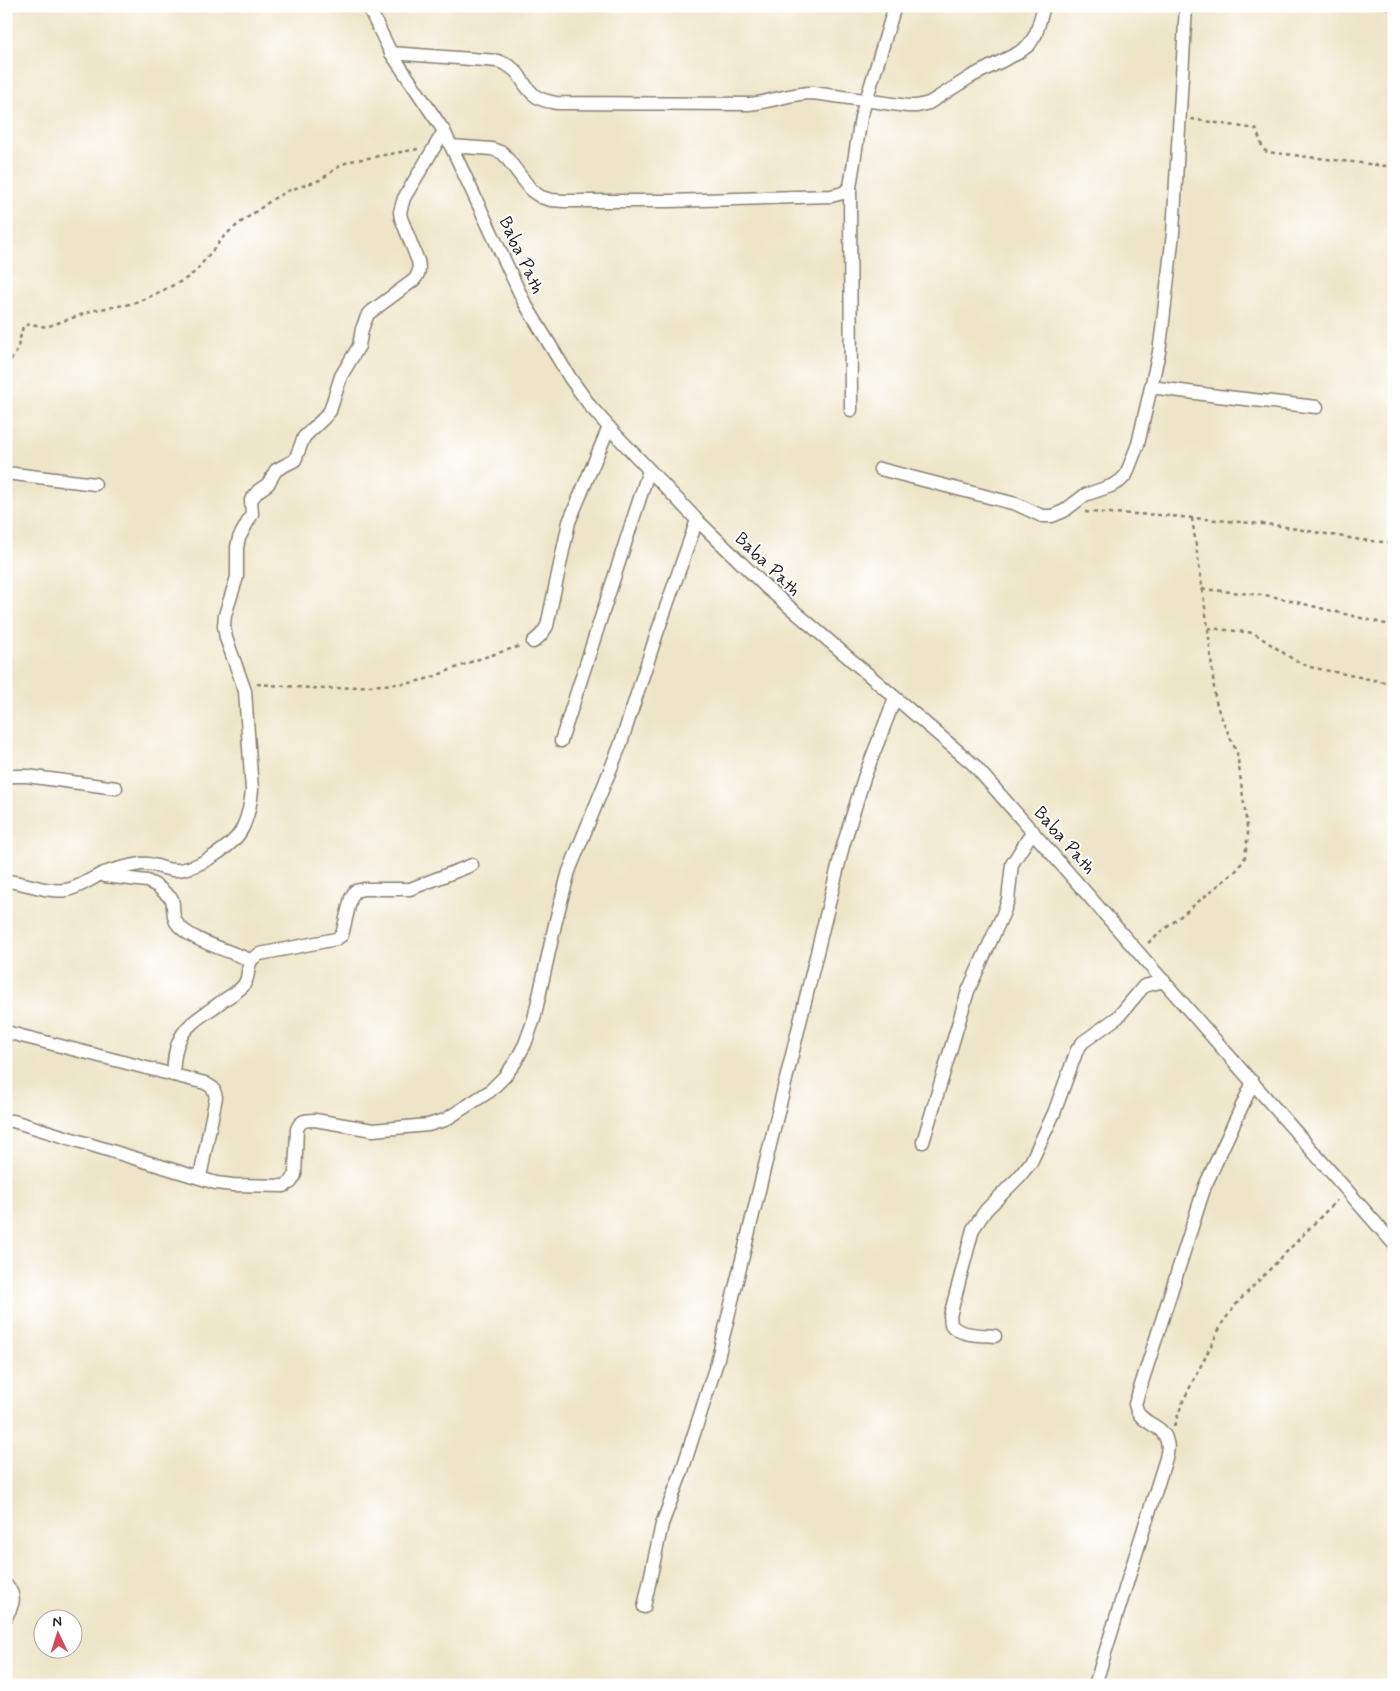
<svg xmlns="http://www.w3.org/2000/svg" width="1400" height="1691" font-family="Mynerve,sans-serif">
  <rect width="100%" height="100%" fill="#fff"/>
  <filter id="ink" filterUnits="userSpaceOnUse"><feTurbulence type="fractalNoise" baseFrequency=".02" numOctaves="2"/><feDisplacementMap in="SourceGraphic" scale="10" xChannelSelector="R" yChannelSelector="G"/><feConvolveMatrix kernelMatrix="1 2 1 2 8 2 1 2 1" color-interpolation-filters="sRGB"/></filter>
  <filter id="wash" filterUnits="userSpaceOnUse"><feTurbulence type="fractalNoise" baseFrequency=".0096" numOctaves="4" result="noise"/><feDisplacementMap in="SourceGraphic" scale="20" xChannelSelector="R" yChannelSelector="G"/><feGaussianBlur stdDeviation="1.12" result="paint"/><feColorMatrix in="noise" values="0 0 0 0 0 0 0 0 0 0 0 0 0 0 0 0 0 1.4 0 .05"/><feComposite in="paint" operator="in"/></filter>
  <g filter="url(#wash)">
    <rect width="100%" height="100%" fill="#eee5c8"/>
  </g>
  <g filter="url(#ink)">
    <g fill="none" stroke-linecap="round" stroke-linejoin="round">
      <defs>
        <g id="street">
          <polyline points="368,6 391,53 444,131 524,302 570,378 591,407 616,435 697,520 766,587 974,765 1394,1244"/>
          <path d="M391,53l107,8c25,9 20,19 35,33 6,6 15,7 23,9l193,1c22,-2 42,-11 64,-11l94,13h10l12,-3 43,-27 46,-23 11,-8 7,-11 8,-28"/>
          <polyline points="451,146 492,149 503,153 532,191 541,197 551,200 564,201 669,201 831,196 843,193 850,187 861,117 895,6"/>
          <polyline points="850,187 851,410"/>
          <polyline points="1151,387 1218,396 1317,407"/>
          <polyline points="880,469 1016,504 1042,516 1052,516 1064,511 1085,495 1111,486 1120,481 1126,475 1138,444 1159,352 1162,330 1173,233 1186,6"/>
          <polyline points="6,473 95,484"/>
          <polyline points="533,642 541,635 547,626 569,522 609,427"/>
          <polyline points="561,741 649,470"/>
          <polyline points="6,776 27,776 116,788"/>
          <path d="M105,876l42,5 10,5 15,13c2,7 0,16 4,23 11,18 55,29 74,38"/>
          <path d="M6,881c20,1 40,12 60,9 14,-2 25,-12 38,-17 12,-4 25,-7 37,-9 12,-2 22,6 33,6 21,1 61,-24 69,-43 5,-11 8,-25 9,-37l-7,-99 -19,-53 -2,-12 1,-11 12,-38v-30l2,-9 13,-24 -1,-14 7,-9 10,-7 8,-14 19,-10 9,-23 19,-18 7,-8 11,-35 18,-30 3,-17 6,-15 46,-34c5,-6 6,-10 4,-19l-17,-43 -1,-6 4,-14 40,-67"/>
          <polyline points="6,1032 205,1083 213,1088 216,1097 200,1177"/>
          <path d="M173,1075c1,-12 1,-24 6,-34 7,-18 28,-28 42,-39 7,-5 17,-10 22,-16 10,-12 -1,-24 17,-32l76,-15 6,-4 9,-37 4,-7 9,-2h46l62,-24"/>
          <path d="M6,1121h7l203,62 17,2 51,1 7,-4 4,-7 2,-46c4,-9 8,-9 18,-9l58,10 55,-5 17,-5 45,-29 15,-15 11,-15 9,-17 9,-25 22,-99 13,-49 51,-125 37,-113 40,-113"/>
          <polyline points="923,1142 968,991 1003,914 1008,900 1012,864 1033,831"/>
          <path d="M995,1336c-11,-1 -38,0 -44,-12 -1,-2 0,-5 -1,-8l23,-87 13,-19 33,-33 12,-15 23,-49 23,-63 6,-8 35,-25 26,-31 20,-5"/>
          <path d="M6,1585c11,11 7,20 0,32"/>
          <polyline points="644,1607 662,1524 682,1471 717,1362 843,846 864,778 895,698"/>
          <path d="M1095,1685l71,-227c1,-5 3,-11 1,-16 -4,-20 -27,-15 -32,-38l70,-218 48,-104"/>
        </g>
      </defs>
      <use href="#street" stroke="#858072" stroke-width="15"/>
      <g stroke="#858072" stroke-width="2.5" stroke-dasharray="4 4" stroke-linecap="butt">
        <polyline points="1378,6 1394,11"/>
        <polyline points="1191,119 1256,129 1263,149 1267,152 1394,167"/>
        <polyline points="6,367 17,351 23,326 31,324 46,327 95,310 130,304 147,298 184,280 195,272 225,235 240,223 273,199 290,190 320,180 341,165 351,161 418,149"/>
        <polyline points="1085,512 1159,515 1274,525 1361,540 1394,543"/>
        <polyline points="1202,589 1271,596 1394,626"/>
        <polyline points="1208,628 1254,633 1294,660 1310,667 1394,684"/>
        <polyline points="257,684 326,689 410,683 430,678 476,660 520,646"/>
        <polyline points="1148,943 1238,869 1245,857 1248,834 1239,767 1237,753 1219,712 1215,698 1208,628 1192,518"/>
        <polyline points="1174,1426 1183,1401 1223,1322 1238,1302 1337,1200"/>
      </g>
      <use href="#street" stroke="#fff" stroke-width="12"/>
    </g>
  </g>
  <g text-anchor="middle" stroke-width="4" stroke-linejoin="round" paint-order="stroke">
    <g font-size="18" fill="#1c1c1c" stroke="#fff">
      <text transform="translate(522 255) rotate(65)" y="6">Baba Path</text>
      <text transform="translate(768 564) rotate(44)" y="6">Baba Path</text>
      <text transform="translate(1065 840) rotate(49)" y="6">Baba Path</text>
    </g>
  </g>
  <rect width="1400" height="1691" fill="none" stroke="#fff" stroke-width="25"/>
  <g transform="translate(58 1634) rotate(356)"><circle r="24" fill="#ffffff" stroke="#a4a4a4"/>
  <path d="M0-4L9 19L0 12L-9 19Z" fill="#d1495b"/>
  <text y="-8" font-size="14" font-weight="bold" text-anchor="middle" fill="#1c1c1c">N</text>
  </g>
</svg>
